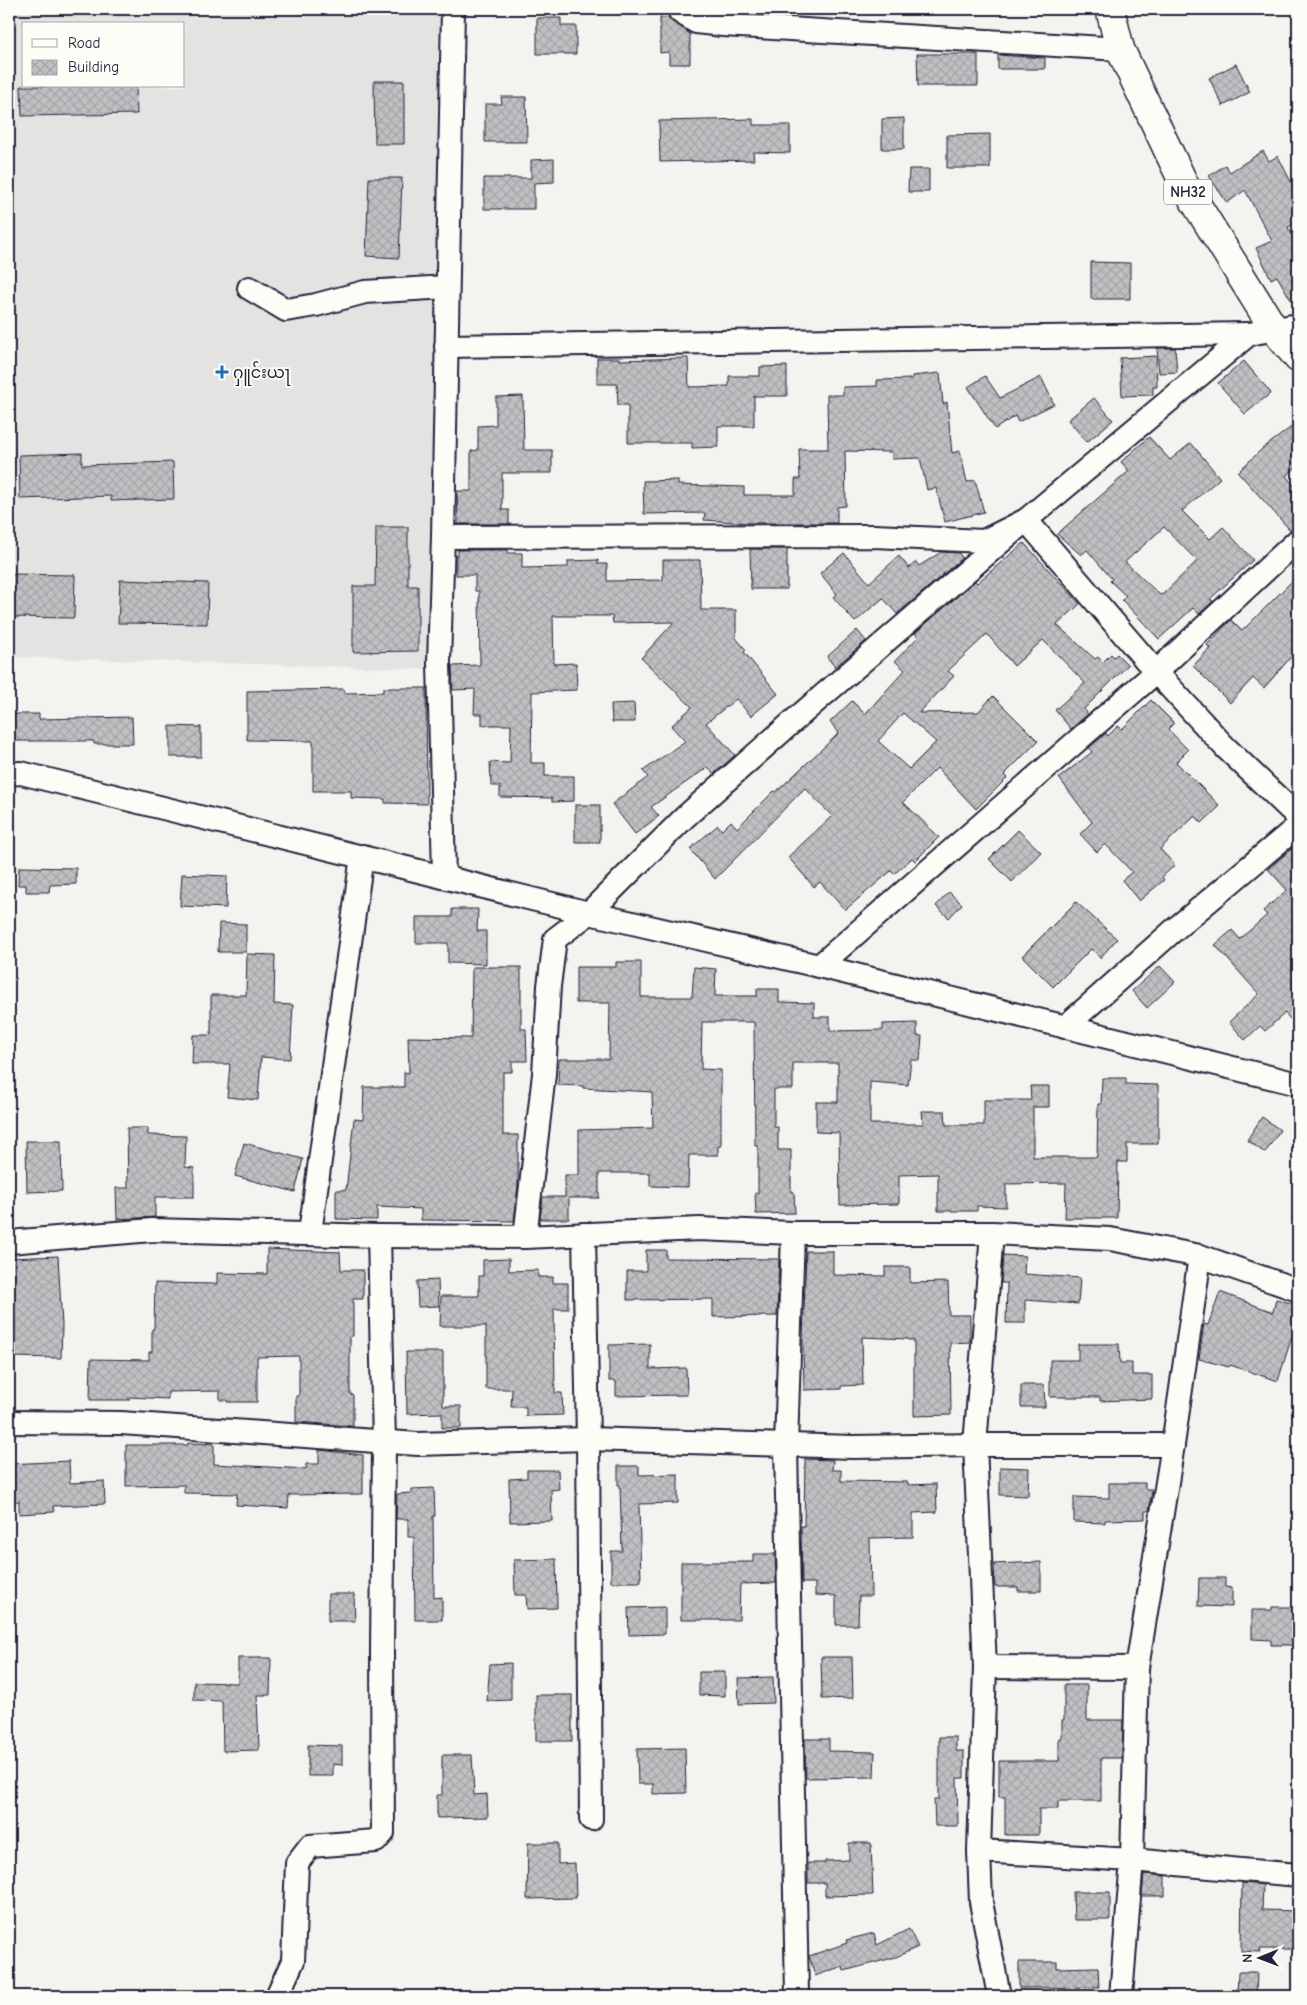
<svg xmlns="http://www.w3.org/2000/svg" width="1307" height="2005" font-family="'Comic Neue','Noto Sans Myanmar',sans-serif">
  <defs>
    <pattern id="building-cross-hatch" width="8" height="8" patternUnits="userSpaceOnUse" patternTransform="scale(1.25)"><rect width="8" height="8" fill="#c0bfc2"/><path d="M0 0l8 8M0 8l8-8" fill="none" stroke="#a5a4a8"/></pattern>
  </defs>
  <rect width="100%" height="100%" fill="#f4f3ef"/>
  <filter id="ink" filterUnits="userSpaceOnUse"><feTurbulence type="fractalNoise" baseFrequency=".02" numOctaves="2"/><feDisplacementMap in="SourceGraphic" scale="10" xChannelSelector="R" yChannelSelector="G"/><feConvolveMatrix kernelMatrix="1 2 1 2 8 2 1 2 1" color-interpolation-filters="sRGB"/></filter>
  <g filter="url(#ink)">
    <path fill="#e4e3e2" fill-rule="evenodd" d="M9,9h433l-14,660 -419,-12zM24,24h160v62h-160z"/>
    <g fill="url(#building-cross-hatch)" stroke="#22223b" fill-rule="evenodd">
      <polygon points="537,18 561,18 561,26 576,26 576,54 537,54"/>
      <polygon points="660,18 669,18 690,34 690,64 669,64 669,52 660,53"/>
      <polygon points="917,54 978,54 978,86 918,86"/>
      <polygon points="998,55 1045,58 1045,69 998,69"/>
      <polygon points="1236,64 1250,92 1223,106 1209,78"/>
      <polygon points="374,81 404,81 404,144 375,144"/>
      <polygon points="21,86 136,86 137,114 22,116"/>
      <polygon points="501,97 526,97 527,142 485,142 485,104 502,104"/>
      <polygon points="904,118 904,149 882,149 882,119"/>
      <polygon points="753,119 753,125 790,125 790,153 753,152 754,160 660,162 659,121"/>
      <polygon points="990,134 990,168 947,168 947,135"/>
      <polygon points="1263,151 1269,161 1278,156 1298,196 1298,222 1288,227 1298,248 1298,312 1277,276 1271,279 1256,248 1272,241 1245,190 1227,203 1209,176 1225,165 1230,172"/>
      <polygon points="554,159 554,182 534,183 534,209 484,209 484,178 531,178 531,160"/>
      <polygon points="909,169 929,169 929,192 908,192"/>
      <polygon points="369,178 402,178 399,258 366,256"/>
      <polygon points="1091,262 1130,263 1130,299 1091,299"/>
      <polygon points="1157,348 1175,348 1177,372 1159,373"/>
      <polygon points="1156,356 1157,387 1153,387 1153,395 1122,396 1120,358"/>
      <polygon points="597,358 619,358 619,360 688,358 689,387 729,386 729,376 760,376 760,367 787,366 787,396 754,396 754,426 718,426 718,447 692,448 692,443 628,443 628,405 618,405 617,384 597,384"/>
      <polygon points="1244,361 1271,393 1245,414 1218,383"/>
      <polygon points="940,373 943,404 947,402 952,453 960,451 967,482 975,480 984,512 945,522 936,488 927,490 920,458 892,459 892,452 845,451 846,506 837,507 837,523 750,523 704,520 705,513 644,514 643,481 678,480 678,485 744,487 744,495 795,495 795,479 800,479 799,449 828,449 827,395 843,395 843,387 877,386 877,380 912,379 912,376"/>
      <polygon points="985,376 1000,398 1041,377 1054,404 1018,422 1015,416 995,429 968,387"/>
      <polygon points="523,396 524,450 552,450 552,473 502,473 502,510 509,510 509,524 458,524 457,491 471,491 471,451 478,450 478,426 496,425 496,397"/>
      <polygon points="1094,398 1113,420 1087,442 1068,420"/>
      <polygon points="1298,422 1298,466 1286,476 1298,490 1298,527 1290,530 1238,472 1262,449"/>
      <path d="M1149,437l21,23 21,-17 29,35 -38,33 28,28 13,-12 30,33 -43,39 3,2 -14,13 -6,-6 -34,31 -37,-39 4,-4 -16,-15 2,-2 -25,-29 -6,5 -24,-21 72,-63 -8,-9zM1164,527l33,34 -34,33 -3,1 -35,-33z"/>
      <polygon points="82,453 82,465 173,462 174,499 111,501 111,496 20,499 19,455"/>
      <polygon points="376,527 408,527 408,586 418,586 418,651 353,652 353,586 375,586"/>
      <path d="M1024,543l56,61 -23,21 38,34 3,-2 5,5 8,-8 3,3 3,-3 11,11 -44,44 4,5 -17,15 -16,-19 30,-27 -42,-43 -29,26 -27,-32 -39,37 6,5 -35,37 59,-1 15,-16 45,45 -34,34 3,3 -31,31 -39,-41 -34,34 36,35 -24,24 -3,-3 -18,16 -3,-3 -46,39 -25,-28 -6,5 -26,-30 44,-41 -27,-28 -90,91 -25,-30 28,-24 4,5 9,-9 6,7 37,-37 2,1 63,-59 -9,-11 22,-21 13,13 40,-44 -10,-9 23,-24 -3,-4 60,-52 2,2zM903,713l33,29 -27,27 -31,-28z"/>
      <polygon points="750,549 787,549 787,589 751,589"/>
      <polygon points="458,550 508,550 508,553 522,553 522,568 568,567 568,561 598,560 598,564 607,564 607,581 663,580 663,560 700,560 701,610 736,610 736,638 746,650 744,652 778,694 751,716 736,699 706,723 735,755 714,774 708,767 651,807 659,816 635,834 612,804 648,777 643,771 685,741 671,726 692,707 641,658 674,622 613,623 612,616 553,616 554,664 576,663 577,690 532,692 531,763 545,763 545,776 574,776 574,801 552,802 552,798 500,797 500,786 491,786 490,762 510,763 511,725 482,725 482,714 474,714 475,689 453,690 452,666 480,665 479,591 475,591 475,575 456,575 456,555 458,555"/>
      <polygon points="941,552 959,553 962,558 897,614 883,598 855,622 833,597 837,594 820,573 844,553 869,583 899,556 909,568 916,562 919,566"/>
      <polygon points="9,574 75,575 74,618 9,617"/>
      <polygon points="1298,575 1298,649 1264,688 1253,678 1230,703 1193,666 1210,648 1207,645 1231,620 1242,631"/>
      <polygon points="120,580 208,583 207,624 118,623"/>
      <polygon points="857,630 866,641 835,667 827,657"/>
      <polygon points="383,688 426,688 427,804 385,803 385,799 351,798 351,791 313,791 313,741 247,740 247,691 344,689 345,693 383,692"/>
      <polygon points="1151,700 1174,723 1168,729 1188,750 1176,762 1220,806 1202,823 1195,816 1160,849 1175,865 1162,877 1164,880 1139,901 1122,880 1132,872 1105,844 1097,852 1080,834 1092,822 1059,778 1092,752 1089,748 1106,733 1108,736 1118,726 1122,729"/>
      <polygon points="634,703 635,722 612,722 611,704"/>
      <polygon points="9,714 39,714 39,719 132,717 133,744 94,744 94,741 9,741"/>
      <polygon points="170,726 201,727 201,757 170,757"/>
      <rect x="575" y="805" width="25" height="37"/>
      <polygon points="1018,830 1041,852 1012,882 989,859"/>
      <polygon points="1298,843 1298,1028 1285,1013 1265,1031 1260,1026 1245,1040 1229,1022 1259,994 1215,945 1232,930 1240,939 1267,915 1263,911 1287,890 1268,869"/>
      <polygon points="19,867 76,868 76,884 50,885 49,892 26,892 26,885 18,885"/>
      <polygon points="182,874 227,876 226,908 180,906"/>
      <polygon points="949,892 962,904 949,918 936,906"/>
      <polygon points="1076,902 1117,939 1100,958 1091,949 1053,987 1022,956"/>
      <polygon points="452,909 478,909 477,931 486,931 486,964 448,963 448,943 416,943 416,917 452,917"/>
      <polygon points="219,923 246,924 246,952 218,952"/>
      <polygon points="247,954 275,955 274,1004 293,1005 290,1059 261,1057 258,1100 227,1097 230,1064 192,1064 193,1035 211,1035 211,995 246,995"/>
      <polygon points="616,962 641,962 641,997 692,997 694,967 716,969 715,996 757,996 757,989 779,989 779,1002 814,1003 814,1017 830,1017 830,1031 883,1030 883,1024 917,1023 917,1036 922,1036 920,1060 911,1060 908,1085 870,1082 870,1124 923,1124 922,1111 945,1111 946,1125 984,1125 984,1100 1031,1100 1030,1086 1049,1086 1049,1107 1033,1107 1033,1157 1097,1157 1098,1104 1101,1104 1102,1078 1126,1078 1126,1084 1158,1085 1158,1144 1127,1144 1127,1162 1118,1162 1117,1218 1065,1218 1066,1183 1006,1184 1006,1207 977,1206 977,1211 938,1211 938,1174 899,1175 899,1204 840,1205 839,1133 816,1132 816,1102 838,1102 838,1063 793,1063 793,1089 774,1089 774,1127 778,1127 778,1150 791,1150 791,1192 794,1192 795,1213 756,1214 755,1193 758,1193 758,1146 755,1146 754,1022 702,1022 701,1069 721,1070 721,1146 718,1146 718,1155 689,1155 688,1187 650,1186 650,1173 599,1173 599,1198 569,1198 569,1219 540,1219 543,1197 565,1197 565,1175 579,1175 579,1130 653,1128 652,1092 583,1088 583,1086 558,1085 559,1059 609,1059 610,1003 576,1003 576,967 616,967"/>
      <polygon points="1160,966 1175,982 1147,1008 1132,991"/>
      <polygon points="472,967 521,967 521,1029 526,1029 527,1061 512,1061 512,1072 503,1072 503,1135 518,1135 518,1185 514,1221 421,1220 421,1209 377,1207 377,1220 336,1219 336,1190 346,1190 354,1119 363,1120 364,1087 404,1087 404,1072 409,1073 408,1037 471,1038"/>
      <polygon points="1262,1117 1280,1130 1265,1153 1247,1140"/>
      <polygon points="127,1128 148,1128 148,1135 186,1136 185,1167 194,1168 194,1197 155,1197 155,1217 117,1219 116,1188 128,1188"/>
      <polygon points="26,1141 61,1141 62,1191 27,1192"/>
      <polygon points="244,1143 303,1159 295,1192 235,1176"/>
      <polygon points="267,1249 340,1252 341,1270 363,1270 363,1299 353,1299 353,1336 350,1336 350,1394 353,1395 353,1426 296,1422 296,1396 299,1396 299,1356 257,1357 257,1402 227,1402 227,1400 220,1400 220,1391 168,1392 168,1399 129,1397 129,1400 90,1400 91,1359 149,1360 149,1352 152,1352 152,1329 154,1329 155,1283 217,1284 217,1273 267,1274"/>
      <polygon points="646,1250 666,1250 666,1258 779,1259 777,1316 713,1317 713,1299 627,1300 627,1271 646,1271"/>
      <polygon points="806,1251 833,1251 833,1275 885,1276 885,1267 910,1267 910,1283 948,1282 949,1315 970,1315 970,1342 950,1343 951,1415 914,1416 914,1340 908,1340 908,1339 862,1337 863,1385 841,1386 841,1389 804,1390 803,1340"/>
      <polygon points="1003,1255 1025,1256 1024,1274 1080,1278 1078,1304 1025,1300 1025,1323 1006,1323 1007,1283 1001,1283"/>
      <polygon points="58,1256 62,1325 61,1358 9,1357 9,1258"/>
      <polygon points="509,1259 509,1271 538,1270 538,1277 553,1277 553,1283 568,1283 568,1309 554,1309 555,1393 562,1393 563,1415 526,1416 526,1407 511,1407 512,1389 486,1389 486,1326 440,1326 441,1296 479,1296 479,1276 483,1276 483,1260"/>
      <polygon points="438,1280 439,1306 418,1307 417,1281"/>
      <polygon points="1220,1292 1273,1312 1276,1299 1298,1305 1298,1317 1278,1381 1230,1365 1229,1367 1199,1359 1204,1324 1208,1325"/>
      <polygon points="650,1344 650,1369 686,1368 687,1395 616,1396 616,1381 609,1381 609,1345"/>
      <polygon points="1078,1344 1119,1344 1120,1363 1132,1363 1132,1375 1152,1375 1152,1399 1100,1401 1100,1397 1050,1397 1050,1360 1078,1360"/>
      <polygon points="406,1352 443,1352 443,1406 461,1406 461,1428 442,1428 442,1413 407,1414"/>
      <polygon points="1021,1385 1044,1385 1045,1407 1021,1407"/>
      <polygon points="188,1443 214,1444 214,1464 306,1469 306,1464 319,1464 319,1450 363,1455 363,1494 289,1495 288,1508 236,1505 237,1494 184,1493 184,1485 126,1486 126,1445 188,1445"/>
      <polygon points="805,1459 833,1460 832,1470 841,1470 841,1481 908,1482 908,1485 936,1484 937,1512 913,1513 913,1537 870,1538 871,1596 859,1596 858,1625 836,1625 836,1596 815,1595 815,1583 802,1583 801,1526 804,1526"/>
      <polygon points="69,1461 70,1483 104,1481 105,1504 53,1506 54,1512 19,1514 19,1501 10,1502 9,1464"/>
      <polygon points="618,1466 639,1466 639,1475 678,1474 678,1503 639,1504 641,1582 611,1582 611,1551 622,1551 620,1485 618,1485"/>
      <polygon points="1000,1467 1029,1468 1028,1496 1000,1495"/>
      <polygon points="527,1470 558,1470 559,1489 551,1490 552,1521 510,1522 509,1479 527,1478"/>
      <polygon points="1109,1483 1145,1483 1145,1489 1152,1489 1149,1511 1145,1511 1145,1519 1105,1520 1105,1523 1074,1522 1074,1497 1109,1498"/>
      <polygon points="434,1488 435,1516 433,1516 434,1598 442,1597 442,1620 415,1620 414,1537 408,1537 408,1519 396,1519 397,1494 412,1493 412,1489"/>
      <polygon points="753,1554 775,1554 776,1583 740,1584 739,1620 681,1620 681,1562 753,1562"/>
      <polygon points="556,1559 557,1608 527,1609 526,1595 515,1595 514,1560"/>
      <polygon points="1041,1562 1041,1591 1018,1591 1018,1587 995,1587 994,1564"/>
      <polygon points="1199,1578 1225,1578 1225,1587 1232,1588 1232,1607 1198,1606"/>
      <polygon points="328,1594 354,1594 355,1621 328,1621"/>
      <polygon points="665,1607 665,1634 629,1635 628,1608"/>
      <polygon points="1272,1607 1298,1607 1298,1645 1271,1645 1271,1640 1252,1639 1252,1610 1272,1610"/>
      <polygon points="821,1657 852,1657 853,1698 822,1699"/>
      <polygon points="238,1658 271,1658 270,1695 257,1695 259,1750 223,1751 222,1701 194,1700 194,1682 238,1683"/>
      <polygon points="511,1663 511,1700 487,1701 490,1664"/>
      <polygon points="699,1672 725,1672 725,1696 699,1695"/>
      <polygon points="773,1677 774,1703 739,1704 738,1678"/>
      <polygon points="1064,1685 1087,1685 1087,1720 1123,1720 1122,1758 1101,1758 1101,1801 1058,1801 1058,1809 1039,1809 1039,1835 1005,1835 1005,1797 999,1797 999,1761 1059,1761 1059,1738 1062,1738 1062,1720 1064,1720"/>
      <rect x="536" y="1695" width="36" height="46"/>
      <polygon points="939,1737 956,1737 956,1751 964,1751 964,1778 957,1778 958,1826 935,1826 934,1799 939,1799"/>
      <polygon points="805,1739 829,1739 829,1751 875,1752 874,1777 806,1778"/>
      <polygon points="308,1745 342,1746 342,1765 333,1764 333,1776 308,1776"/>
      <polygon points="685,1748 686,1793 653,1794 653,1784 638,1784 637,1749"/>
      <polygon points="442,1755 472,1755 474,1795 487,1794 488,1817 437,1818 437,1795 442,1795"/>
      <polygon points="528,1843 558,1843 558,1864 575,1863 576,1898 527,1899"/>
      <polygon points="849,1843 871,1843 873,1895 825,1896 825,1883 808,1883 808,1863 825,1863 825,1861 849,1860"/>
      <polygon points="1144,1874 1165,1876 1165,1896 1142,1896"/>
      <polygon points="1242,1883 1263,1885 1262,1910 1298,1911 1298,1949 1260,1949 1260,1952 1241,1951"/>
      <polygon points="1073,1892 1110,1892 1110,1920 1074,1920"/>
      <polygon points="909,1929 918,1947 896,1957 844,1971 843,1966 815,1976 809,1956 847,1943 846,1940 874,1933 877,1945"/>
      <polygon points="1019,1962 1057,1962 1057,1968 1098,1967 1099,1987 1019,1988"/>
      <polygon points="1238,1972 1257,1972 1256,1996 1237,1996"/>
    </g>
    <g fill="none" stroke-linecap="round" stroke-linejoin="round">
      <defs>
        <g id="street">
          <polyline points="680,9 680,12 696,22 723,25 1120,49"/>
          <polyline points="249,288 286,310 316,305 365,292 447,287"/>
          <polyline points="446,346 1249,334"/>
          <polyline points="443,537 874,536 984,541 1026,520 1156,672 1225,747 1298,817"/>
          <polyline points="9,774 21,773 589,913 819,966 1298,1084"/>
          <polyline points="444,877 439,662 443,537 453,9"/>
          <polyline points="819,966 1156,672 1298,540"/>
          <polyline points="1065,1027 1174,930 1298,826"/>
          <polyline points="310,1233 362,856"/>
          <polyline points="793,1233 786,1446 797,1994"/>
          <polyline points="992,1233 975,1445 985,1667 979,1851 981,1902 999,1996"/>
          <polyline points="584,1234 588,1439 591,1819"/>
          <polyline points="525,1237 544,1074 549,986 555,939 589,913 685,817 798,717 1026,520 1249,334 1298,325"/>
          <polyline points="9,1242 152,1230 379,1236 525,1237 699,1229 793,1233 992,1233 1110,1239 1200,1256 1298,1290"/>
          <polyline points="9,1422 121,1423 418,1444 588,1439 853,1447 975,1445 1173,1445 1200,1256"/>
          <polyline points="985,1667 1137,1668"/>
          <polyline points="979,1851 1132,1860 1298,1875"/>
          <polyline points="277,1996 293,1961 297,1863 310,1846 376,1841 383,1833 382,1651 384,1442 379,1236"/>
          <polyline points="1121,1996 1132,1860 1137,1668 1173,1445"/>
        </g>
        <polyline id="highway" points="1110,9 1120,49 1185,186 1274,329 1298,358"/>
      </defs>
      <use href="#street" stroke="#22223b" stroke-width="26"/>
      <use href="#highway" stroke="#22223b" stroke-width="31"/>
      <use href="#street" stroke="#fdfcf7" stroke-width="22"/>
      <use href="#highway" stroke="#fdfcf7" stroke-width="28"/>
    </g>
  </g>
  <path fill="#1f6fb2" stroke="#fdfcf7" stroke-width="2" d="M219.5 364.5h5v5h5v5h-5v5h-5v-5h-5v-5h5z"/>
  <g text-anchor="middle" stroke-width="4" stroke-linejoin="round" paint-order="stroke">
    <rect fill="#fdfcf7" stroke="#646373" stroke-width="1" x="1164" y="179.5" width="48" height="25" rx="4"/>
    <g font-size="15" font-weight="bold" fill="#22223b">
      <text x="1188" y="197">NH32</text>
    </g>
    <g font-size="16" fill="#22223b" stroke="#fdfcf7" text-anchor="start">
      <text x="233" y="378">ႁူင်းယႃ</text>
    </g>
  </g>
  <rect width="1307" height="2005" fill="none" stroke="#fdfcf7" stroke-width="30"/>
  <rect x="15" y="15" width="1277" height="1975" fill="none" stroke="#22223b" stroke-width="2" filter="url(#ink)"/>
  <rect x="22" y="22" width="162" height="65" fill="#fdfcf7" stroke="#a5a5ac"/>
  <rect x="32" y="39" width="25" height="8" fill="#fdfcf7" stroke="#a5a5ac"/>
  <text x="68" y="48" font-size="15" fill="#22223b">Road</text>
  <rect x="32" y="60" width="25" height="15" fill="url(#building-cross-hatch)" stroke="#a5a5ac"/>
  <text x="68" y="72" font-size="15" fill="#22223b">Building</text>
  <g transform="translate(1260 1958) rotate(269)" stroke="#fdfcf7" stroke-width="4" paint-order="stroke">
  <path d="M0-4L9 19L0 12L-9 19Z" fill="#22223b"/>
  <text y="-8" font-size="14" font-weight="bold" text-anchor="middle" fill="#22223b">N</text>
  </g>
</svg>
